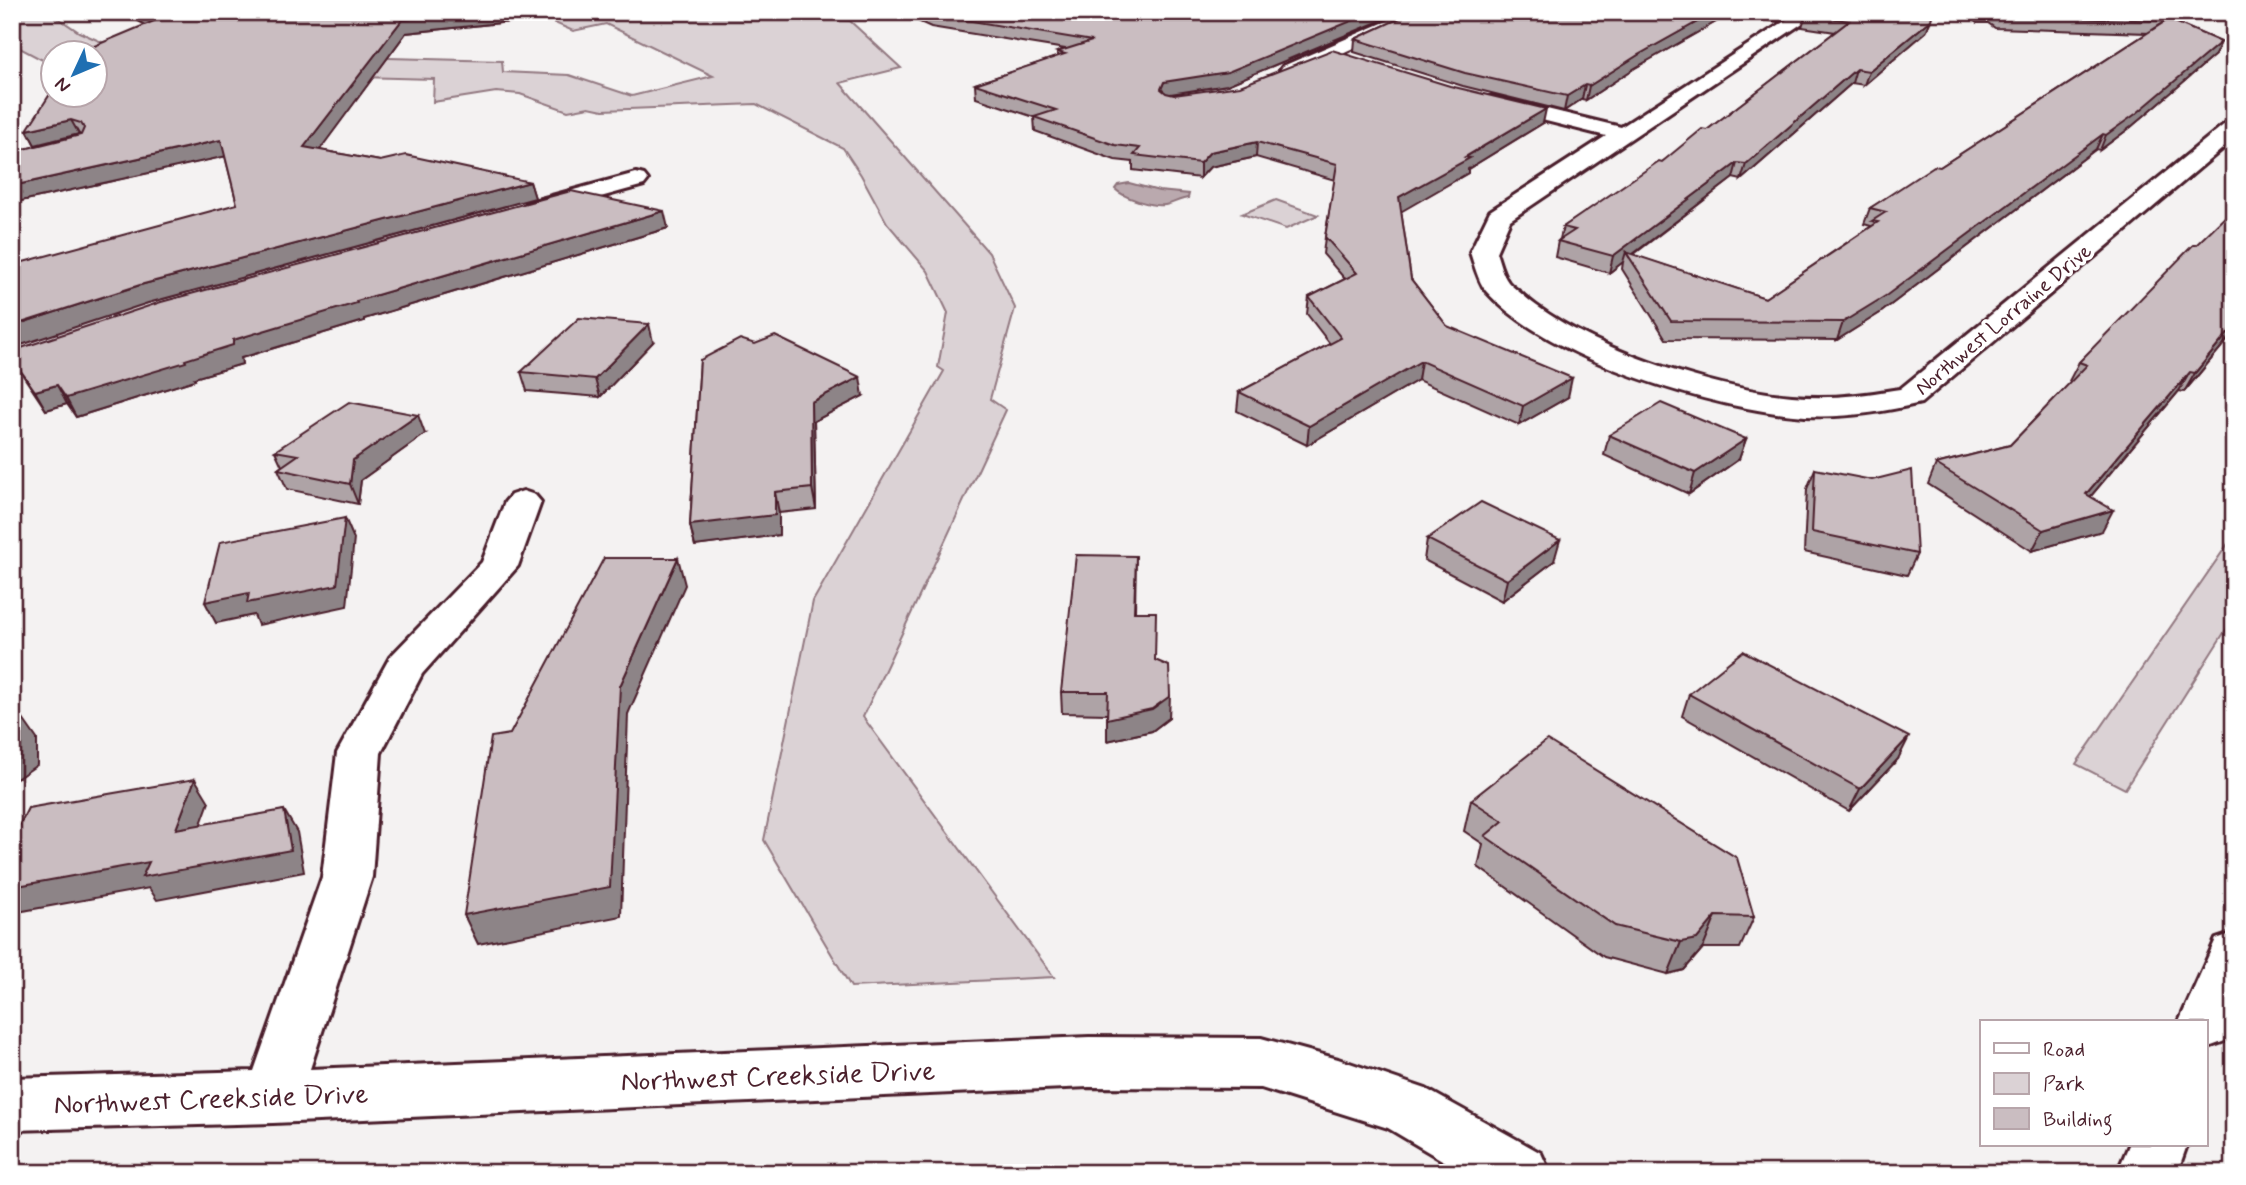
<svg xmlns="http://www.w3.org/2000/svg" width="2246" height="1185" font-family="Mynerve,sans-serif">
  <rect width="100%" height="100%" fill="#f4f2f2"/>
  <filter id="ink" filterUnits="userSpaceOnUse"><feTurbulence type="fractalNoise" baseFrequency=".0143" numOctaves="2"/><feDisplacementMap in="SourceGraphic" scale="14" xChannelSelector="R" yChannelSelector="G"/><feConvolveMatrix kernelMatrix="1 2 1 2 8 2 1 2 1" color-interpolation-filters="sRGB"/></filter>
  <g filter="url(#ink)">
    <g fill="#dbd2d5" stroke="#927880" stroke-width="2">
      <polygon points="12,12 49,12 79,32 113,47 237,54 502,61 503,72 569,75 632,96 713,76 606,24 573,31 530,12 722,12 850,21 901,68 840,83 989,253 1015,308 990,399 1006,410 863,717 1054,977 851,987 764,840 813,601 944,371 938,367 948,313 928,271 887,223 861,175 843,148 756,104 603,110 589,107 568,111 520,94 496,92 433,102 434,79 203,73 94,52 52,52 52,65 12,44"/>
      <polygon points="1276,200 1318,215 1286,229 1242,214"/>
      <polygon points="2234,535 2234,617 2125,789 2076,764"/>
    </g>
    <path fill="#baa9ae" stroke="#8d727a" stroke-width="2" d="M1129,183l30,8 30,3 -1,4c-9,1 -15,6 -23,7 -13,2 -41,-7 -50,-16l3,-4z"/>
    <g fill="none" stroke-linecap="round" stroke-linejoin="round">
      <defs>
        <g id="minor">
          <polygon points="1408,12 1431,12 1297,74 1290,76 1280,70 1283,66"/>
          <path d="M1799,12h20l-309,208 -14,32c3,9 6,22 12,30 4,5 11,9 16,14 60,51 189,93 268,100 34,3 67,0 101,-6l7,-1 326,-266 8,-1v17l-313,264c-38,9 -77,15 -116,13 -89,-6 -259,-57 -319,-125 -8,-10 -12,-27 -16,-39l20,-41 116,-75 -120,-30 -3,-4 3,-4 7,-2 128,31z"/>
          <polygon points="636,173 644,175 648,180 644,185 535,215 526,213 523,208 526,203"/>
          <polygon points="523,491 535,495 541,502 518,566 422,674 381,753 372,877 310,1069 1089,1037 1261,1038 1338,1059 1426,1089 1541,1153 1550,1173 1464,1173 1388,1128 1261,1088 1089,1087 273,1123 12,1130 12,1078 254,1071 322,877 337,753 390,657 482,562 505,502 511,495"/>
        </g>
        <g id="major">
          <polygon points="2234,933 2234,1023 2225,1041 2206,1048 2206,1022 2179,1022 2216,939"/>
          <polygon points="2129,1145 2187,1145 2177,1173 2117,1173"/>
        </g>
      </defs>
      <use href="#minor" stroke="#4a1f2b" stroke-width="6"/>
      <use href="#major" stroke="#4a1f2b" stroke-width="6"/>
      <use href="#minor" fill="#fff" fill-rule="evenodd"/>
      <use href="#major" fill="#fff" fill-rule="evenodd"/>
    </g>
    <g fill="#aea3a6" stroke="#4a1f2b" stroke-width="2">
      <polygon points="122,12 507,12 509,22 406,33 319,150 380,161 530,182 535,198 148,303 237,204 225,156 12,203 12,152 81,135 79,134 35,145 27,130 145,25"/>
      <polygon points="898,12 1401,12 1227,85 1170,94 1543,123 1468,169 1468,173 1401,211 1411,279 1447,326 1568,397 1519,425 1418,380 1307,445 1237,411 1239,392 1330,344 1307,314 1309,297 1345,279 1323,254 1325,237 1335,180 1256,157 1210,167 1200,178 1133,170 1133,162 1115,160 1035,131 1034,117 976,98 975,84 1057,57 1057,52 1065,49 931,27"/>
      <polygon points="1413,12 1794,12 1778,22 1730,14 1635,68 1586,100 1582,99 1564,111 1463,86 1354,52 1355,39"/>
      <polygon points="1962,12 2152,12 2221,42 2215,55 2131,127 2100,150 2096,149 1880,313 1837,340 1666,339 1622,269 1623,262 1609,273 1555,257 1558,241 1560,239 1563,227 1662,162 1707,130 1835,32 1802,27 1806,14 1926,32 1864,85 1852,83 1741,180 1733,178 1633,255 1765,298 1870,227 1871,226 1864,224 1870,208 1940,167 2147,33 1995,28 1988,23 1977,23"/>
      <polygon points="668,228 364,319 364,321 241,358 242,364 194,378 195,380 76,417 67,404 46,410 12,359 12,351"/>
      <polygon points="2196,245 2234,332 2184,392 2179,391 2090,497 2102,531 2032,551 1928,484 1936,464 2010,445 2071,382 2069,381 2079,362"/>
      <polygon points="653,342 600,397 527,391 521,372"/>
      <polygon points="700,360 863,396 814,421 816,509 779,513 779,535 695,546 690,525"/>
      <polygon points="425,434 361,480 358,504 287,489 278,469 282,466 275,451"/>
      <polygon points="1609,435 1746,439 1739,459 1689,494 1604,455"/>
      <polygon points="1815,469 1917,554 1907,575 1804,552 1807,489"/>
      <polygon points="1427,539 1554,561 1502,601 1424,560"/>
      <polygon points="1136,556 1135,612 1155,660 1169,718 1152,731 1107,741 1107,714 1062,713 1061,692"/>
      <polygon points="1689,694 1898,759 1849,811 1682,716"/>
      <polygon points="1471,800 1754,917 1740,948 1703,948 1684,970 1668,974 1604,957 1478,867 1483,844 1464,831"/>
    </g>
    <g fill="#8d8487" stroke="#4a1f2b" stroke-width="2">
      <polygon points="478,12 507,12 509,22 406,33 310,163 304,147 402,20"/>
      <polygon points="1373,12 1401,12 1227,85 1164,95 1161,89 1164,82"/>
      <polygon points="1715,12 1730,12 1730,14 1635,68 1586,100 1589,86 1638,55"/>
      <polygon points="1781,12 1794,12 1778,22"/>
      <polygon points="1931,20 1926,32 1864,85 1869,71"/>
      <polygon points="2221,42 2215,55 2131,127 2100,150 2106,135"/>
      <polygon points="1856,69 1852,83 1741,180 1746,164"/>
      <polygon points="1585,85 1582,99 1564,111 1567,96"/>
      <polygon points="1546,109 1543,123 1468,169 1468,173 1397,214 1399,197"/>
      <polygon points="71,120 79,134 35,145 27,130"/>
      <polygon points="2103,134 2096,149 1880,313 1837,340 1843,322"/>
      <polygon points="221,140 227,156 12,203 12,186"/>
      <polygon points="1257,142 1256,157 1210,167 1200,178 1200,163 1210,152"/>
      <polygon points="1737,163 1733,178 1629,257 1626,252 1623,262 1609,273 1613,256"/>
      <polygon points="530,182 535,198 148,303 12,348 12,326 140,285"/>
      <polygon points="664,211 668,228 364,319 364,321 241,358 242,364 194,378 195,380 76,417 66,398 233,340 356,301"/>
      <polygon points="649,324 653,342 600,397 595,379"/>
      <polygon points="2234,326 2234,332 2184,392 2195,373"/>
      <polygon points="1421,361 1418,380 1307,445 1309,426"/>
      <polygon points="2190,372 2179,391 2075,515 2086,494"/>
      <polygon points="860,377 863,396 814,421 816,509 812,488 811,402"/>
      <polygon points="1572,378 1568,397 1519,425 1523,406"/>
      <polygon points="57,385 67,404 46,410 35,391"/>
      <polygon points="418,415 425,434 361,480 358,504 350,484 353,460"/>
      <polygon points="1746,439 1739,459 1689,494 1695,473"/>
      <polygon points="775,492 779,513 779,535 695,546 690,525"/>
      <polygon points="2113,510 2102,531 2032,551 2043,530"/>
      <polygon points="345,518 354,539 347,606 258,625 254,615 216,623 205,602"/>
      <polygon points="1560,540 1554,561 1502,601 1507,580"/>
      <polygon points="678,558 685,585 628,714 621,916 478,944 464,915 620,686"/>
      <polygon points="1170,696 1169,718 1152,731 1107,741 1107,719"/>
      <polygon points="16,709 37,739 37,765 12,782 12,736"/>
      <polygon points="1909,737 1898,759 1849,811 1860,789"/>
      <polygon points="195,779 209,802 191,851 176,829"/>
      <polygon points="284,810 297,832 304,872 157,900 149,888 12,913 12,887"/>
      <polygon points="1716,916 1703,948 1684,970 1668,974 1681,942"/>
    </g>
    <g fill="#cabdc1" stroke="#4a1f2b" stroke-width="2">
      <polygon points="139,12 478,12 402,20 304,147 380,161 406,155 530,182 140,285 12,326 12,265 237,204 221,140 12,186 12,152 81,135 84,128 81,123 71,120 27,130 52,91 52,94 94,94 94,52 80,52 154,21"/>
      <polygon points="924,12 1373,12 1228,72 1164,82 1161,89 1166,93 1174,95 1240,86 1332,50 1450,86 1546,109 1465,157 1470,158 1399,197 1411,279 1447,326 1572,378 1523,406 1421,361 1309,426 1239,392 1341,338 1309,297 1357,273 1325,237 1337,164 1257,142 1210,152 1200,163 1134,155 1140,148 1115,145 1034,117 1056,110 975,84 1065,54 1057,52 1092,41 930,14"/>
      <polygon points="1413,12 1715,12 1638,55 1589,86 1585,85 1567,96 1465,73 1355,39"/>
      <polygon points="1809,12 1933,12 1931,20 1869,71 1856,69 1746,164 1737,163 1613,256 1558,241 1575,230 1563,227 1659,161 1662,162 1702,129 1707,130 1849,21 1806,14"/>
      <polygon points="1994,12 2152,12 2221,42 2137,113 2106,135 2103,134 1887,295 1843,322 1671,321 1626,252 1765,298 1878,222 1872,221 1886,212 1870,208 1934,166 1940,167 2166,21 2000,16"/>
      <polygon points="571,191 664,211 356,301 357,303 233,340 233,345 185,360 186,362 66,398 57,385 35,391 12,358 12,351 161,302"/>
      <polygon points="2234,208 2234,326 2195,373 2190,372 2086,494 2113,510 2043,530 1936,464 2010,445 2087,365 2079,362 2193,245 2196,245"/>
      <polygon points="579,318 649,324 595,379 521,372"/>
      <polygon points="775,336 860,377 811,402 812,488 775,492 775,515 690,525 700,360 740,339 755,344"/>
      <polygon points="349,402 418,415 353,460 350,484 278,469 298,455 275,451"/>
      <polygon points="1661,403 1746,439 1695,473 1609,435"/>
      <polygon points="1815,469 1872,480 1912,470 1917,554 1812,532"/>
      <polygon points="1481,502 1560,540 1507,580 1427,539"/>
      <polygon points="345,518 337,585 247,603 249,593 205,602 220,542"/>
      <polygon points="1076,555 1136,556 1134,612 1156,612 1155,660 1169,666 1170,696 1152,709 1107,719 1108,692 1061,692"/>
      <polygon points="604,558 678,558 620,686 610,887 464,915 491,737 510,734"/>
      <polygon points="1743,651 1909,737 1860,789 1689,694"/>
      <polygon points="12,707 16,709 15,734 12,736"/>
      <polygon points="1547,740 1737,858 1754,917 1716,916 1697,939 1681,942 1615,926 1485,836 1503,821 1471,800"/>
      <polygon points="195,779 176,829 284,810 291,850 142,877 149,862 12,887 12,840 28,808"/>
    </g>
  </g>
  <g text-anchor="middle" stroke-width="7" stroke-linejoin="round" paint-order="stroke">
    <g font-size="21" fill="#4a1f2b" stroke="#fff">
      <text transform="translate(2003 319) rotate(-40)" y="7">Northwest Lorraine Drive</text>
    </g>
    <g font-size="28" fill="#4a1f2b" stroke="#fff">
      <text transform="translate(778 1075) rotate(-2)" y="10">Northwest Creekside Drive</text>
      <text transform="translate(211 1098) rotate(-2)" y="10">Northwest Creekside Drive</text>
    </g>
  </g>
  <rect width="2246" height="1185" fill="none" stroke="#fff" stroke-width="42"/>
  <rect x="21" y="21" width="2204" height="1143" fill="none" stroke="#4a1f2b" stroke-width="2.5" filter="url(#ink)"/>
  <rect x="1980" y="1020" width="228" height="126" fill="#ffffff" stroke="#b7a5aa" stroke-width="2"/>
  <rect x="1994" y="1043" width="35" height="10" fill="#ffffff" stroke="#b7a5aa" stroke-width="2"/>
  <text x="2043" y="1056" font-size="21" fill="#4a1f2b">Road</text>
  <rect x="1994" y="1073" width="35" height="21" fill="#dbd2d5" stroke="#b7a5aa" stroke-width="2"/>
  <text x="2043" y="1090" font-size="21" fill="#4a1f2b">Park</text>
  <rect x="1994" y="1108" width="35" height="21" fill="#cabdc1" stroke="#b7a5aa" stroke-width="2"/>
  <text x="2043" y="1126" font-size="21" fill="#4a1f2b">Building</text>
  <g transform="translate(74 74) rotate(226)"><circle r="33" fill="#ffffff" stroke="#b7a5aa" stroke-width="2"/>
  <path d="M0-5L12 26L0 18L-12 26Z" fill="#1f6fb2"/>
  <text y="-10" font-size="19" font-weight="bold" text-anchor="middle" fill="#4a1f2b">N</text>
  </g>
</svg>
